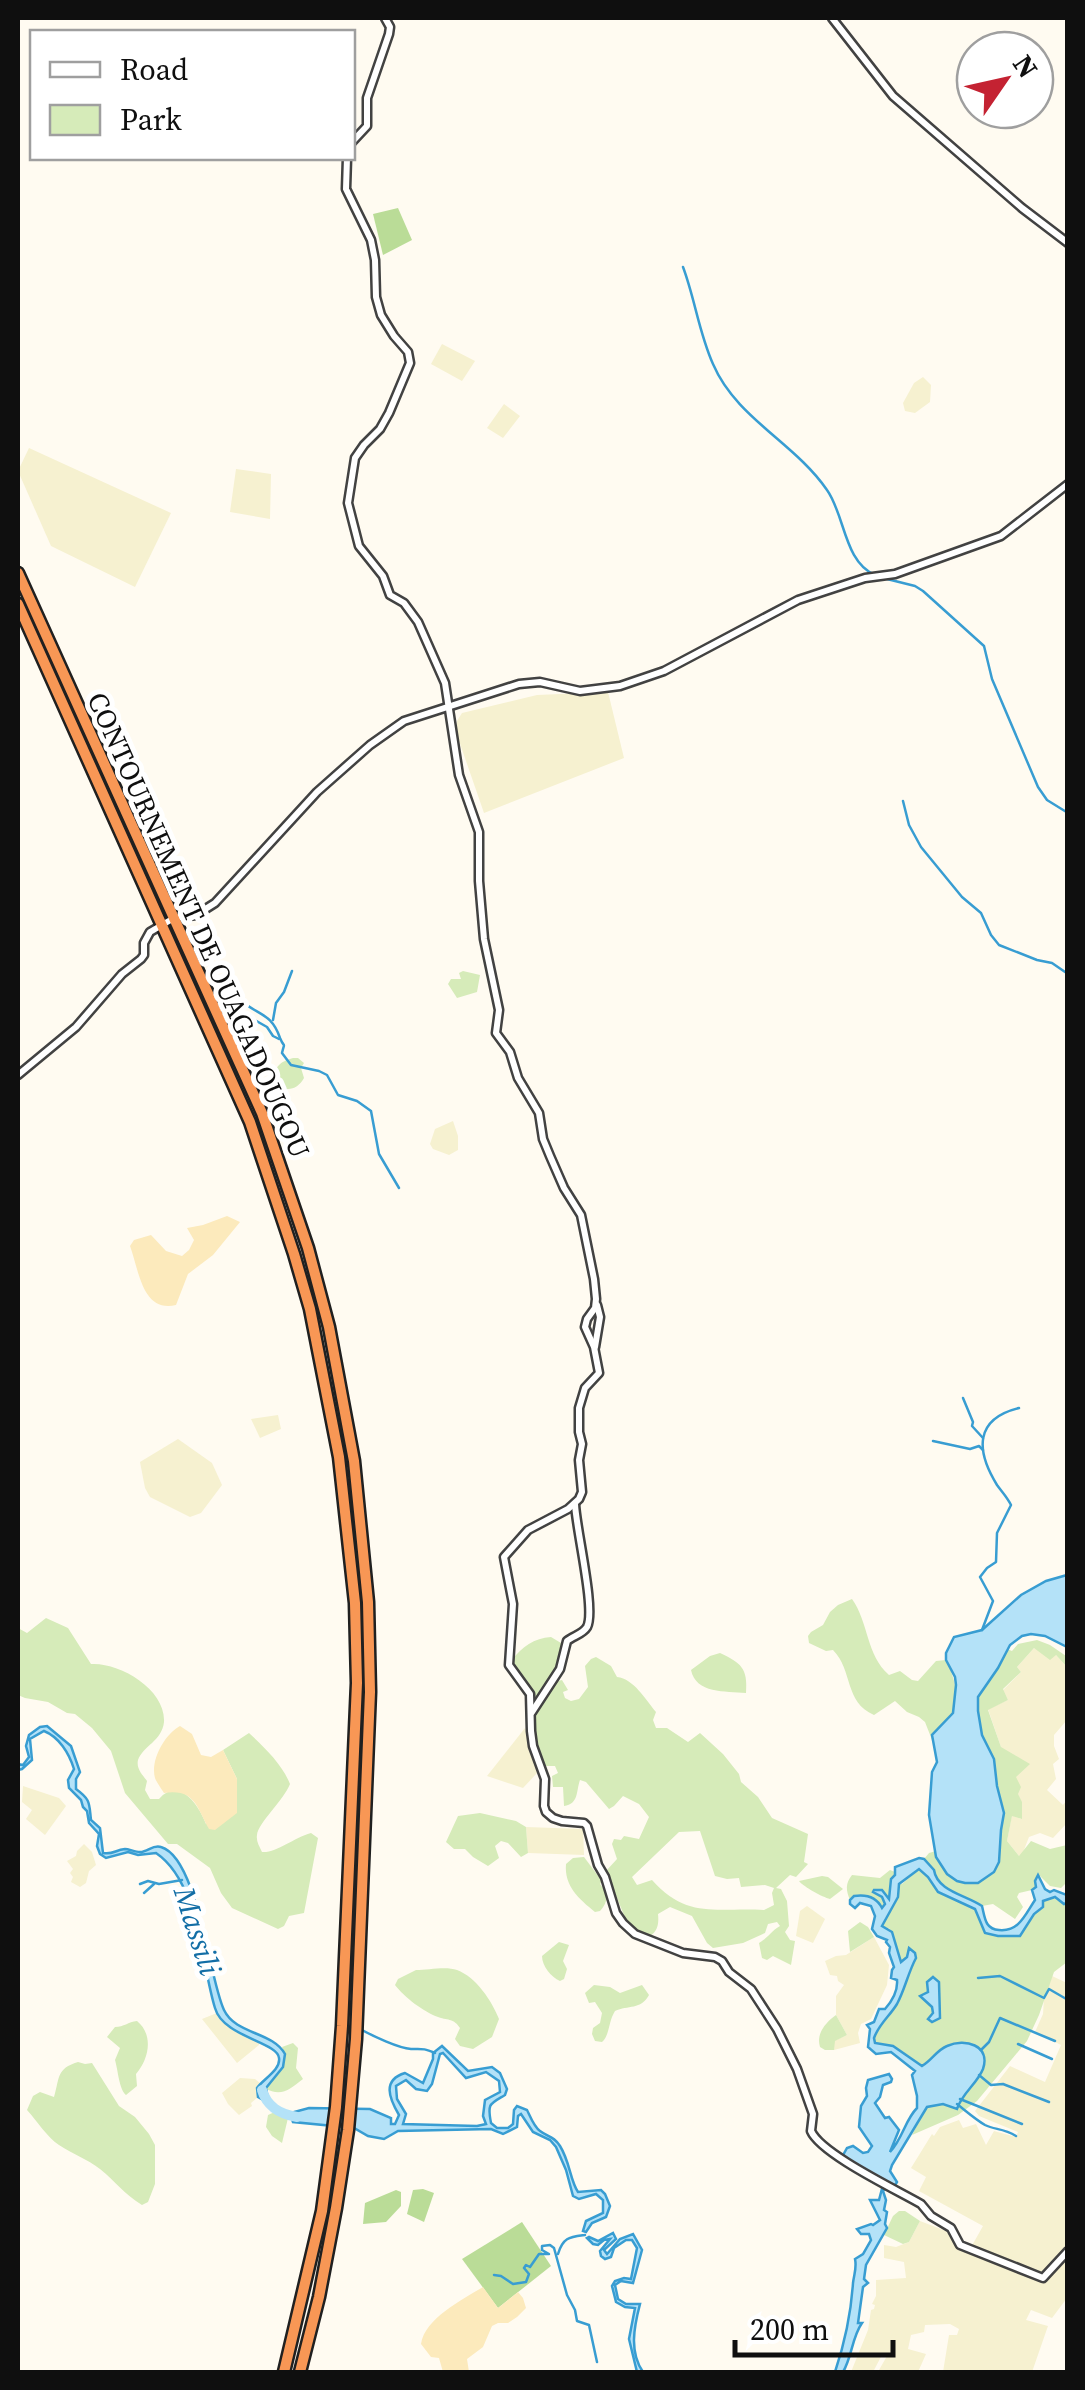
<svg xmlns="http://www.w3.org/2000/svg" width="1085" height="2390" font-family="'Source Serif 4',serif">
  <rect width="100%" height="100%" fill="#fffbf1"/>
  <g fill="#f6f1d0">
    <polygon points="442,344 475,361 462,381 431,364"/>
    <polygon points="923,377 931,385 930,402 915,413 905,411 903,403 914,383"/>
    <polygon points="504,404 520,416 503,438 487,428"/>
    <polygon points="29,448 171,513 135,587 51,546 18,471"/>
    <polygon points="236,469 271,474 270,519 230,512"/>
    <polygon points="608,692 624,758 484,813 457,735 457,721 462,713 537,695"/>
    <polygon points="453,1121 458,1136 458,1150 449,1155 433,1149 430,1144 435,1129"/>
    <polygon points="278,1415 281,1429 260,1438 251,1419"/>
    <polygon points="178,1439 212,1463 222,1485 201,1513 190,1517 150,1497 145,1488 140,1462"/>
    <polygon points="1034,1648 1056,1655 1067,1667 1067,1720 1054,1735 1054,1746 1059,1759 1053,1764 1056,1779 1047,1790 1063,1805 1067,1800 1067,1823 1053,1838 1040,1833 1029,1837 1022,1855 1019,1856 1007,1841 1012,1815 1021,1819 1017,1794 988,1709 1008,1700 1003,1690 1021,1672 1017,1667"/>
    <polygon points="525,1728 538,1772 523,1788 487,1776"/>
    <polygon points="23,1786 59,1798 66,1806 45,1835 26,1819 32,1810 22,1802"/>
    <polygon points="526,1827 583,1829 584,1855 528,1853"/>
    <polygon points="84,1844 92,1852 96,1865 89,1871 86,1883 80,1887 71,1882 73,1877 70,1873 73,1869 67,1861 76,1856 77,1851"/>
    <polygon points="807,1906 825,1919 813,1943 796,1936 800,1911"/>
    <polygon points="874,1937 889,1965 887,1985 871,2019 861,2024 858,2033 860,2043 834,2050 834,2041 847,2035 836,2015 836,1996 844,1985 838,1981 837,1976 830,1975 825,1961 836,1956 846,1955"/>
    <polygon points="1052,1976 1067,1983 1067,2298 1052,2318 1031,2310 1026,2320 1048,2326 1032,2372 943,2372 949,2335 957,2335 959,2329 950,2324 925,2325 924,2332 911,2335 908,2349 926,2354 918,2372 881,2372 879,2370 887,2356 883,2353 873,2372 851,2372 868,2330 871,2310 874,2309 875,2305 872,2304 876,2296 876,2280 906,2278 904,2262 884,2258 884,2245 896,2247 909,2242 920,2221 954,2234 957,2240 970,2249 983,2226 919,2191 926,2177 911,2168 932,2134 934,2136 940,2127 959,2120 963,2128 976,2124 986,2145 994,2131 1016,2137 1018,2132 979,2116 975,2111 1010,2066 1045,2082 1061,2045 1035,2032 1043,2014 1044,1998"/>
    <polygon points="217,2013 233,2030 259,2042 259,2045 237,2063 202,2019"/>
    <polygon points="240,2078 255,2079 260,2083 257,2088 258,2097 251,2103 252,2106 239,2115 228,2104 222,2093"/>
  </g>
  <g fill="#d6ebb9" fill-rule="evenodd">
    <polygon points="463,971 480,975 477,992 457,998 448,984 451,979 461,979 459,973"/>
    <path d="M293,1058h5l6,5 -3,5 3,10c-7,13 -21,15 -30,3 0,-15 6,-19 19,-23z"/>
    <path d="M852,1599c17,24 14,56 37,76l11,-4 12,9 6,1 18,-20 10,-1c8,16 16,40 4,57 -5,7 -13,11 -18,18l2,10 -9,-23 -6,-5 -12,-5 -12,-11 -21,14c-30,-13 -21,-45 -41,-65l-7,1 -17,-8 -1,-7 3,-4 12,-7 7,-13 8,-7z"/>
    <path d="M46,1618l22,10 23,36c28,-2 75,25 73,58 -2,19 -21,24 -26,38 -2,9 5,15 9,21l-2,9 5,9h9c20,-23 40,6 47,25l31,-45 -14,-29 26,-17c16,15 33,31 41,51 -6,16 -32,39 -33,51 -1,6 2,11 5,17 15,1 31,-14 49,-19l7,5 -14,75 -15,3 -5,10 -6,3 -46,-21 -11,-15 -11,-25 -33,-24h-9l-43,-51 -14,-42 -19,-23 -17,-14 -8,-1 -19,-11 -23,-4 -7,-3v-67l9,5z"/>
    <path d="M551,1637l15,9 -12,36 8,-2 6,10 -5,2 2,6 6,3 8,-2 9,-12 -3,-21 6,-7 5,-2 15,9 6,11c17,2 28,22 39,35l-3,8 3,8h11l21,14 12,-9 23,21 16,20 2,8 17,15 14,21 36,16 -4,28 4,2 -12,13 -6,-2 -14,13 5,1 6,12 2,25 -4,6 5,8 5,1 -4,24 -18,-9 -6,4 -5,-2 -3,-15c9,-5 12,-12 21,-17l-3,-4 -9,2 -3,9 -22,10 -30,5 -6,-5 -15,-27 -22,-9 -12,7c1,9 0,17 -8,22l-14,-6 -10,-10 -20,-49 11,-12 -5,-15 2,-5 7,1 3,-4 15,3 10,-22 -10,-13 -16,-8 -9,10 -5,3 -23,-27 -6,-2c-4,11 -1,24 -16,26l-1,-19h-10l-1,-11 6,-3 -3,-7h-15l-9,-38 9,-23 -28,-39v-6c10,-13 22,-22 39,-23zM700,1831l15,45 12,3 12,-1 2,9 24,-2 9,3 -2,5 2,12 -10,5c-47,-3 -76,10 -112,-30l-15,5 -5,-8 47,-45z"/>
    <polygon points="1037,1640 1050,1645 1066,1656 1067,1667 1056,1655 1050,1660 1034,1648 1017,1667 1021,1672 1003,1689 1008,1700 988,1710 1001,1747 1030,1764 1016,1777 1021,1787 1018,1794 1022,1802 1022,1819 1012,1816 1007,1841 1019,1856 1031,1841 1050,1849 1067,1845 1067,1882 1061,1888 1050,1886 1040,1876 1035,1881 1036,1887 1032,1890 1019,1893 1017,1897 1023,1907 1015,1919 993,1904 982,1906 939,1885 924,1859 929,1853 936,1851 936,1857 999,1861 1001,1830 1004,1813 997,1786 994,1759 982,1735 978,1711 978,1697 998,1668 1007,1649 1012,1651 1018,1644"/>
    <path d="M720,1653c21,10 28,15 26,40 -21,-2 -50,1 -55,-23l19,-14z"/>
    <polygon points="480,1813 516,1821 526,1827 528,1853 521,1857 508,1843 501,1841 495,1846 499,1858 488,1866 473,1857 465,1849 454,1849 446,1842 458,1816"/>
    <path d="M584,1857l18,24 -2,3c8,10 9,17 0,27l-5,1c-16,-13 -31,-26 -29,-48l7,-6z"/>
    <path d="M919,1869l9,8 9,15 38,17 8,20 37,7 23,-35 9,-4 12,7 3,-1v59l-13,10 -15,43 -12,26 -50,60 -19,14 -46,20 15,-29 16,-2 14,5 3,-11 19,-21 -2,-32c-30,-7 -33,7 -55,21l-29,-20 -17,-3 -2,-5c3,-10 7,-13 14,-21 17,-19 20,-40 19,-64v4l-6,5 -11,-33 -8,-3 -1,-3 17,-26 1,-13h3z"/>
    <path d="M890,1870l5,2v3l-4,4 -2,21 -3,-1 -1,-6 -11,-1 8,4 3,9 -3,4 -27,-13 -5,4c-4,-10 -5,-16 2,-25l28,3z"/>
    <path d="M822,1876l6,1 15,12 -13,10c-8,-2 -26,-12 -31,-18z"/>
    <polygon points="860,1922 868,1927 874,1937 850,1952 848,1931"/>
    <path d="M559,1942l10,3 -6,16 4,8 -3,10 -4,2c-9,-4 -18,-15 -18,-25z"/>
    <path d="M416,1970c12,0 30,-4 41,0 19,7 35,31 42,49l-7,18 -19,12 -13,-3 -5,-7 5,-11c-7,-10 -10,-7 -22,-11 -14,-5 -34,-20 -43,-32l3,-6z"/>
    <path d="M594,1985l16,2 10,6 22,-8 7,10c-8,15 -21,10 -34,16 -7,11 -5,24 -13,31l-7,-1 -3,-7 1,-6 7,-5 2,-10 -7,-11 -6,1 -4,-10z"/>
    <path d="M836,2015l11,20 -12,6 -1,9h-9l-5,-3c-4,-13 5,-24 16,-32z"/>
    <path d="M137,2021c17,14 12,38 -1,53l1,12 -11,9c-7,-6 -8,-25 -11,-35l5,-12 -13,-11 8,-10c9,0 13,-5 22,-6z"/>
    <path d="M293,2043l5,5 -2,20 7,11c-13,10 -22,19 -38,9l13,-14 7,-20 -3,-7z"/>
    <path d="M78,2062l7,2 7,-1 27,43 16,11 14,17 6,11v39l-7,18 -6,3c-18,-11 -26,-23 -42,-36 -13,-10 -27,-15 -41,-24 -12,-8 -22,-24 -32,-35l6,-14 7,-4 14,5c6,-20 2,-28 24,-35z"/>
    <polygon points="277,2111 288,2118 282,2143 272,2136 266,2127 268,2115"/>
    <polygon points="899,2211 905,2211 920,2221 909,2242 903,2244 884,2235 893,2216"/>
  </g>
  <g fill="#badc97">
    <polygon points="398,208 412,240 383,255 373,214"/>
    <polygon points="423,2189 434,2193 424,2222 407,2214 413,2190"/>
    <polygon points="396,2190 401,2192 401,2206 386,2222 363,2224 365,2203"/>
    <polygon points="522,2222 551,2266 498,2308 462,2259"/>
  </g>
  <g fill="#fceabc">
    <path d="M227,1216l13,6 -27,33 -25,19 -12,31c-34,8 -37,-35 -46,-59l4,-6 17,-5 15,16 16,5 7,-6 5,-10 -7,-12 16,-3z"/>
    <path d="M180,1726l12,8 9,21 10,2 12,-7 14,29v34l-22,17 -6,-1c-12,-21 -14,-41 -45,-36 -2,-3 -8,-12 -9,-15 -5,-18 10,-44 25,-52z"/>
    <path d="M483,2287l15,21 20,-16 5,6 3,10 -9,9 -9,6h-10l-6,3 -9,21 -16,12 2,13h-26l-4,-14 -8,-1 -10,-13c4,-26 41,-44 62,-57z"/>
  </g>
  <g fill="#b4e2f8" stroke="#389dd2" stroke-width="2.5" fill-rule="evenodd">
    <polygon points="1067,1575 1067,1647 1045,1636 1031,1634 1022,1636 1010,1645 998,1668 978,1697 978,1711 982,1735 994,1759 997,1786 1004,1813 1001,1830 999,1862 994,1872 978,1883 965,1883 957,1881 947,1874 936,1857 929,1815 932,1772 937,1762 932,1735 953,1713 956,1685 955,1677 946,1660 946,1653 954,1637 982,1630 1021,1595 1046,1581"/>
    <path d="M47,1726l24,20 9,26 -4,7v10c15,11 13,14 15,31l9,8 3,25c10,2 12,-3 22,-4 4,0 10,3 15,3 8,0 13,-8 21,-5 37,11 48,132 63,163 12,25 48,21 61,44l-2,13 -17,21 2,11 -3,2 -7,-4 -1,-9c6,-9 24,-18 22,-30 -1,-16 -56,-21 -64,-50 -14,-45 -16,-126 -59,-155l-18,2 -10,-3 -22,6 -6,-4 -3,-8 2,-12 -10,-11 -2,-12 -4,-4 -2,-7 -12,-12 -1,-8 6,-11c-5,-16 -15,-32 -30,-38l-14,8 2,21 -10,9 -4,1v-6l5,1 6,-8 -3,-11 3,-11 11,-8z"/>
    <path d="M919,1858l5,1 10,11c3,21 32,25 48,36 3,12 3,23 17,24 20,2 26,-15 36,-30l-3,-10 4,-3 -1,-6 3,-6 7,14 5,3 4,-2 13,5v8l-3,1 -9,-7 -12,4v6l-9,7 -14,22h-22l-13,-3 -10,-24 -37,-17 -10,-15 -9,-8 -20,15 -1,13 -16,29 10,6 9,30 6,-5 2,-9 6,5 1,5c-8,15 -11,31 -19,46 -8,13 -18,20 -23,34l1,5 18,3 29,20c10,-6 15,-16 25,-20 18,-8 44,-1 36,23 -6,15 -21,24 -26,40l-14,-5 -16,3 -35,58 -2,6 7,11 -3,5 -52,-30 5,-9 6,-2 10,7 5,-1 4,-6 -13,-19 2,-21 6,-10 -1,-8 2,-8 21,-6 3,5 -1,3 -8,3 -3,12 -5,6 10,15 4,-1 10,13 -9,22c13,-14 15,-32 27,-44v-12l-5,-21 3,-4 -24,-19 -15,2 -8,-7 2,-18 -3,-4 7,-3 5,-13h6c7,-8 13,-18 12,-29l-6,-2 1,-8 2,-3 -5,-14 1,-6 -4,-5 1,-2 -10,-4 -5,-7 3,-13 -4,-10 -11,-3 -5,5 -5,-4v-4l4,-4c13,-2 23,2 28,12l3,-4 -3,-7 -9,-5 1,-2h8l7,9 2,-20 4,-4v-8z"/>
    <polygon points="933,1977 939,1982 940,2018 932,2022 928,2019 933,2013 932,2007 920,1996 928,1992 927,1982"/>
    <path d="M442,2046l26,25 24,-4 8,6 7,16 -2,6c-15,9 -18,8 -14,28l6,5h11l5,-4 1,-14 3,-4 10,4c3,6 7,17 13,21 8,6 14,5 20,15 10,16 10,34 18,46l23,-2 4,4 5,12 -4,11 -14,6 -6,9 -3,-1 3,-10 17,-8v-13l-7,-6 -17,5 -6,-3 -7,-26 -10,-23 -6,-7 -17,-8 -12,-18 -3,2 -1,11 -14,7 -12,-5 -93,2 -14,8 -16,-3 -14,-8 -61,-6 -1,-3 -9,-4 26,-7 61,1 21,9v6h4l4,-9c-10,-17 -17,-35 6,-42l18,10 10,-24v-6zM443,2053l23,25 20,-6 13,9 1,11 -15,8 -2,16 3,8 -9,2 -74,-2 3,-10 -9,-15 -1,-13 10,-6 10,9 11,2 5,-7 8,-30z"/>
    <path d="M883,2185l3,2 -3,4 3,9 -2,10 3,2 -2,12 2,4 -21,37 -2,14 4,4 -5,4 -5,36h4c-10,14 -10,34 -19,49h-8c10,-30 16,-58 18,-89 1,-9 4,-15 2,-24l8,-5 8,-14 -2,-6h-8l-4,-5 14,-5 2,1 7,-5 -10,-20h9z"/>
    <path d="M613,2233l3,6 -12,11 3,4 13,-15 13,-5 9,16 -9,33 -12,-2 -6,4 3,14 8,5h14c-6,23 -11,48 3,68h-6l-8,-33 6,-31 -10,-1 -9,-5 -4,-16 3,-5 9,-3 7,1 6,-31 -5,-8h-6l-12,8 -3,9 -6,2 -4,-3 -1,-5 10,-12 -6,1 -6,5 -5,-1 -6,-6 2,-1 9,4z"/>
  </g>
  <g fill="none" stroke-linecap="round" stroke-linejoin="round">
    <g stroke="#389dd2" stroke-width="2.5">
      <path d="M683,267c12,32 16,66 30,97 23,54 82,79 114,126 18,25 17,72 48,85"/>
      <polyline points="883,578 915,586 923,591 984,646 992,679 1038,787 1047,800 1068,813"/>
      <polyline points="903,801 909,825 921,847 962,897 981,913 991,935 999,945 1037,960 1052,963 1068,974"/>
      <path d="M239,999c19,17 32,13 41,39 5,12 5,2 2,15l9,12 28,6 8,4 11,20 19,6 14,10 8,43 20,34"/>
      <polyline points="253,1019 267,1027 273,1036 279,1039"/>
      <polyline points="273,1020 276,1003 284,992 292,971"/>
      <polyline points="963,1398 973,1422 972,1426 983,1438"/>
      <polyline points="933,1441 970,1449 979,1446 983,1450"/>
      <path d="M982,1630l11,-29 -13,-24 7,-9 9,-6 1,-29 14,-28c-4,-8 -9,-13 -14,-20 -21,-34 -23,-66 22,-77"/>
      <polyline points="140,1884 148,1881 159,1884 182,1880"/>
      <polyline points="144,1893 154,1884"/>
      <polyline points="978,1978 1000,1976 1044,1998 1049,1989 1068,2000"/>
      <path d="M362,2030c11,6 36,18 49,19 12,0 12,-1 24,4"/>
      <polyline points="1018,2044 1052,2059"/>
      <polyline points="981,2050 989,2042 1000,2018 1055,2041"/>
      <polyline points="979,2075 991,2085 1003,2084 1049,2102"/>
      <polyline points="960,2099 1022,2124"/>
      <path d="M957,2104c9,7 18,15 28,21 10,5 18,3 31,11"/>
      <path d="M558,2254c5,-17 12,-17 27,-19"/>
      <polyline points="494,2275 501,2276 513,2284 526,2282 529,2274 524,2268 526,2265 530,2267 539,2254 549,2254 542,2250 542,2246 550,2245 554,2248 567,2295 575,2310 577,2321 589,2325 597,2362"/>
    </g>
    <path stroke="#b4e2f8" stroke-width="10" d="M262,2090c5,17 18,24 35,27"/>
    <defs>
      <g id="minor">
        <polyline points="832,18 893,96 1022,208 1068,243"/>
        <polyline points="352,142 367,126 367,98 389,34 390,27 385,18"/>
        <path d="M347,158l-1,31 25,51 4,20 1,37 5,18 13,21 14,16 2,11 -21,50 -9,16 -16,16 -9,13 -7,45 11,43 24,30 7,19 14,8 14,19 27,61 14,92 20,57v49l5,58 15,71 -3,23 14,19 8,26 21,35 4,26 7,17 14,32 17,27 13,64 2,20 -1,9 -8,11 -2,8 9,20 5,26 -14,15 -6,20v24l3,12 -3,16 3,32 -3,7 -11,10 -40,21 -24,27 9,47 -4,61 21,29 1,37 2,15 12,33 -1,27 2,6 7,6 9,3 22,2 3,3 11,39 7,12 11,36 7,10 12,11 48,19 32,4 7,4 7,11 22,17 26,40 20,40 16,45 -2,17c10,23 86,59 110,73l10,12 20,12 9,17 10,4 73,29 25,-27"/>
        <polyline points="18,1075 76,1027 122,974 141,959 144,955 144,943 150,932 174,918 196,915 215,903 317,792 370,745 404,721 519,684 540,682 580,691 620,686 664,671 798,600 865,578 895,574 1001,536 1068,484"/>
        <polyline points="595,1347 600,1317 597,1305"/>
        <path d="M532,1712l28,-43 7,-28c6,-5 16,-7 20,-14 9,-17 -11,-98 -12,-123"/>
      </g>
      <g id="highway">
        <polyline points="18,573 262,1113 308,1248 329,1327 354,1461 368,1602 370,1692 356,2039 348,2130 336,2208 319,2297 300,2372"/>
        <polyline points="18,604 250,1122 294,1254 310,1309 339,1457 355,1603 357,1683 342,2026 336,2107 322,2211 284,2372"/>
      </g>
    </defs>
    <use href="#minor" stroke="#424242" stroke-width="11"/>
    <use href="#highway" stroke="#202020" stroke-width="15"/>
    <use href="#minor" stroke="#fff" stroke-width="6"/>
    <use href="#highway" stroke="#f89755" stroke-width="10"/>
  </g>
  <g text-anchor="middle" stroke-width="10" stroke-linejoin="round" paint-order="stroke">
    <g font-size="28" fill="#0f0f0f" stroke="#fff">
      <text transform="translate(199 925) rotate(66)" y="10">CONTOURNEMENT DE OUAGADOUGOU</text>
    </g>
    <g font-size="30" font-style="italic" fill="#136ea6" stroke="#fff">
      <text transform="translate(197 1931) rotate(72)" y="10">Massili</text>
    </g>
  </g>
  <rect width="1085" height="2390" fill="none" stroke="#0f0f0f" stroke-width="40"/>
  <rect x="30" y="30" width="325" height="130" fill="#ffffff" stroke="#9f9f9f" stroke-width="2.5"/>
  <rect x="50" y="62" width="50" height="15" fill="#ffffff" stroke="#9f9f9f" stroke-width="2.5"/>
  <text x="120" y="80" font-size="30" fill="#0f0f0f">Road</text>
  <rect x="50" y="105" width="50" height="30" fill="#d6ebb9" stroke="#9f9f9f" stroke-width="2.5"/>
  <text x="120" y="130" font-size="30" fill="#0f0f0f">Park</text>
  <g transform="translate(1005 80) rotate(56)"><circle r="48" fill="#ffffff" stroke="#9f9f9f" stroke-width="2.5"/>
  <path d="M0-8L18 38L0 25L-18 38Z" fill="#c42232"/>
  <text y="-15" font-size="28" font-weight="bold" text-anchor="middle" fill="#0f0f0f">N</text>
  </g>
  <path d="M735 2340v15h158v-15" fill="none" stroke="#0f0f0f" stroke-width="5"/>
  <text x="750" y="2340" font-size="30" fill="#0f0f0f" stroke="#ffffff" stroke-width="8" paint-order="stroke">200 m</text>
</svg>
